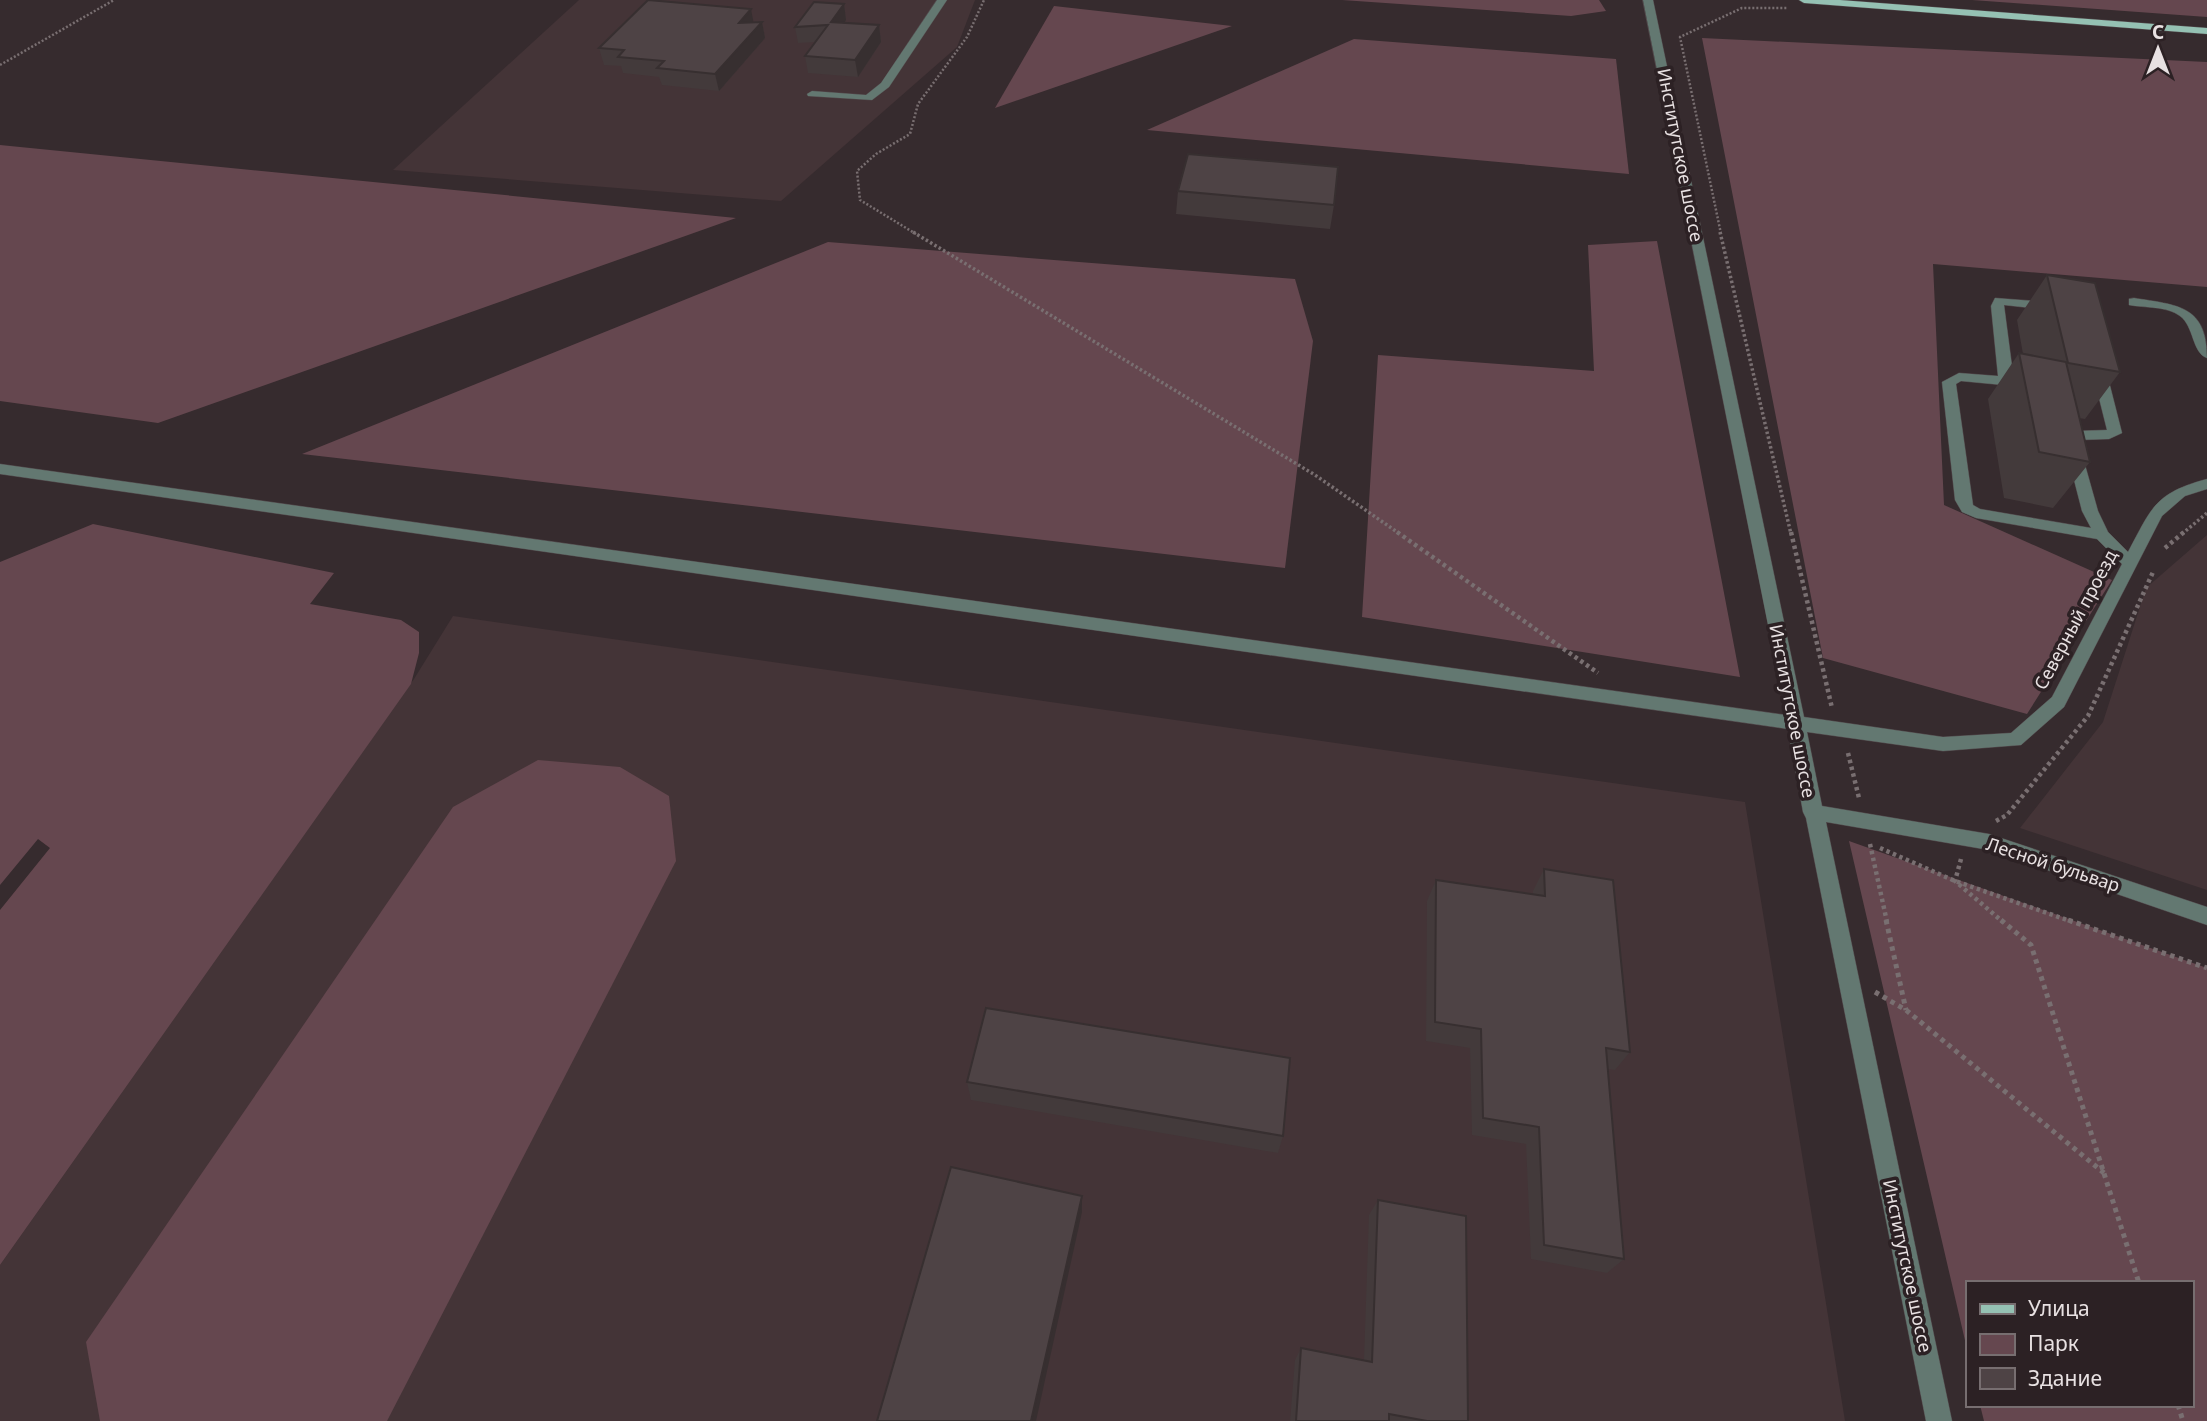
<svg xmlns="http://www.w3.org/2000/svg" width="2207" height="1421" font-family="'Noto Sans',sans-serif">
  <rect width="100%" height="100%" fill="#362b2e"/>
  <g fill="#443437">
    <polygon points="579,0 975,0 957,47 781,201 393,170"/>
    <polygon points="2207,535 2207,890 2020,828 2103,722 2146,588"/>
    <polygon points="453,616 1745,802 1845,1421 0,1421 0,1265 414,679"/>
  </g>
  <g fill="#65474f">
    <polygon points="1342,0 1599,0 1606,11 1571,16"/>
    <polygon points="1972,0 2207,0 2207,17"/>
    <polygon points="1054,6 1232,26 995,108"/>
    <polygon points="1702,38 2207,62 2207,287 1933,264 1944,505 2112,580 2027,714 1823,658"/>
    <polygon points="1354,39 1616,59 1629,174 1147,130"/>
    <polygon points="0,145 736,218 158,423 0,401"/>
    <polygon points="1657,241 1740,677 1362,617 1378,355 1594,371 1588,245"/>
    <polygon points="828,242 1295,279 1313,341 1285,568 302,454"/>
    <polygon points="93,524 334,573 310,604 401,620 419,632 419,653 411,684 0,1265 0,910 50,848 38,839 0,885 0,562"/>
    <polygon points="538,760 620,767 669,796 676,861 387,1421 100,1421 86,1342 453,807"/>
    <polygon points="1849,841 2207,968 2207,1421 1984,1421 1980,1405 2191,1405 2191,1283 1967,1283 1967,1349"/>
  </g>
  <g fill="none" stroke-linecap="round" stroke-linejoin="round">
    <defs>
      <g id="minor">
        <polygon points="937,0 947,0 889,87 872,100 808,96 807,94 812,91 866,95 881,83"/>
        <path d="M1643,0h10l151,717 139,20 68,-4 41,-36 70,-133 -25,-25 -121,-21 -14,-6 -7,-12 -13,-118 17,-9 39,3 -7,-70 4,-8 54,4 6,4 -6,4 -45,-5 9,69 -5,10 -5,1 -42,-4 -5,3 17,121 7,4 111,19 -9,-17 -19,-74 13,-6 31,-1 -15,-60 7,-4 7,4 16,63 -13,6 -31,1 20,71 10,21 20,20c24,-45 27,-59 79,-73v10l-22,7 -23,20 -98,191 -43,38 -78,6 -136,-19 15,74 167,28 218,73v18l-218,-75 -163,-28 126,599h-26l-120,-603 -3,-6 -15,-83 -1788,-255v-10l1786,251z"/>
        <path d="M2134,298c43,7 73,7 73,60 -15,-5 -13,-32 -27,-42 -13,-10 -35,-8 -51,-11v-6z"/>
      </g>
      <polygon id="major" points="1799,0 1840,0 2207,28 2207,34 1804,3"/>
    </defs>
    <use href="#minor" stroke="#52484b" stroke-width="1"/>
    <use href="#major" stroke="#52484b" stroke-width="1"/>
    <g stroke="#796f71" stroke-width="2.5" stroke-dasharray="2 2" stroke-linecap="butt">
      <polyline points="0,65 114,0"/>
      <polyline points="916,234 860,200 857,171 876,154 910,134 918,104 967,37 984,0"/>
      <polyline points="1721,234 1680,37 1742,8 1788,8"/>
    </g>
    <g stroke="#796f71" stroke-width="3.5" stroke-dasharray="2.5 2.5" stroke-linecap="butt">
      <polyline points="913,232 1315,475 1400,534"/>
      <polyline points="1720,232 1791,534"/>
      <polyline points="2182,534 2207,513"/>
    </g>
    <g stroke="#796f71" stroke-width="4.5" stroke-dasharray="3.5 3.5" stroke-linecap="butt">
      <polyline points="1397,532 1598,673"/>
      <polyline points="1791,532 1832,708"/>
      <polyline points="2165,548 2184,532"/>
      <polyline points="1848,753 1859,798"/>
      <polyline points="1996,821 2007,815 2088,716 2153,572"/>
      <polyline points="1870,844 1887,922"/>
      <polyline points="1880,848 1955,881 2073,922"/>
      <polyline points="1961,859 1955,881 2003,922"/>
    </g>
    <g stroke="#796f71" stroke-width="5" stroke-dasharray="4.5 4.5" stroke-linecap="butt">
      <polyline points="1886,920 1906,1010"/>
      <polyline points="2001,920 2031,945 2139,1283"/>
      <polyline points="2068,920 2207,968"/>
      <polyline points="1875,992 1906,1010 2104,1173"/>
      <polyline points="2178,1405 2183,1421"/>
    </g>
    <use href="#minor" fill="#637871" fill-rule="evenodd"/>
    <use href="#major" fill="#95c1b3" fill-rule="evenodd"/>
  </g>
  <g fill="#433a3b">
    <polygon points="844,4 846,20 844,23 879,25 881,42 858,77 808,73 805,56 815,42 798,43 795,27"/>
    <polygon points="753,22 762,22 765,38 719,91 662,85 659,77 623,73 621,66 604,65 599,48"/>
    <polygon points="1178,191 1334,205 1330,229 1176,214"/>
    <polygon points="2047,275 2120,372 2085,419 2079,418 2090,462 2053,508 2004,498 1988,399 2019,353 2023,354 2017,320"/>
    <polygon points="1544,869 1630,1052 1615,1070 1607,1069 1624,1259 1607,1273 1531,1259 1526,1144 1472,1135 1470,1048 1426,1041 1427,901 1436,880 1533,894 1533,891"/>
    <polygon points="967,1082 1283,1136 1278,1153 971,1100"/>
    <polygon points="1378,1200 1468,1421 1290,1421 1295,1360 1301,1348 1364,1360 1369,1215"/>
  </g>
  <g fill="#372f30">
    <polygon points="844,4 846,20 834,38 831,22"/>
    <polygon points="751,9 754,25 739,23"/>
    <polygon points="762,22 765,38 719,91 715,74"/>
    <polygon points="879,25 881,42 858,77 855,60"/>
    <polygon points="1082,1196 1082,1212 1036,1421 1031,1421"/>
  </g>
  <g fill="#4e4345" stroke="#372f30" stroke-width="2">
    <polygon points="648,0 751,9 739,23 762,22 715,74 657,68 664,61 618,57 624,50 599,48"/>
    <polygon points="814,2 844,4 831,22 879,25 855,60 805,56 828,25 795,27"/>
    <polygon points="1188,154 1338,167 1334,205 1178,191"/>
    <polygon points="2047,275 2095,283 2120,372 2068,363"/>
    <polygon points="2019,353 2066,362 2090,462 2039,452"/>
    <polygon points="1544,869 1613,880 1630,1052 1606,1048 1624,1259 1544,1245 1539,1127 1483,1118 1481,1029 1435,1022 1436,880 1545,896"/>
    <polygon points="986,1008 1290,1058 1283,1136 967,1082"/>
    <polygon points="951,1167 1082,1196 1031,1421 877,1421"/>
    <polygon points="1378,1200 1466,1216 1468,1421 1427,1421 1389,1414 1389,1421 1296,1421 1301,1348 1372,1362"/>
  </g>
  <g text-anchor="middle" stroke-width="7" stroke-linejoin="round" paint-order="stroke">
    <g font-size="18" fill="#e8e1e2" stroke="#2c2124">
      <text transform="translate(1680 155) rotate(79)" y="6">Институтское шоссе</text>
      <text transform="translate(2076 620) rotate(-62)" y="6">Северный проезд</text>
      <text transform="translate(1792 711) rotate(79)" y="6">Институтское шоссе</text>
      <text transform="translate(2053 865) rotate(18)" y="6">Лесной бульвар</text>
      <text transform="translate(1907 1266) rotate(78)" y="6">Институтское шоссе</text>
    </g>
  </g>
  <rect x="1966" y="1281" width="228" height="126" fill="#2c2124" stroke="#776e70" stroke-width="2"/>
  <rect x="1980" y="1304" width="35" height="10" fill="#95c1b3" stroke="#776e70" stroke-width="2"/>
  <text x="2028" y="1316" font-size="21" fill="#e8e1e2">Улица</text>
  <rect x="1980" y="1334" width="35" height="21" fill="#65474f" stroke="#776e70" stroke-width="2"/>
  <text x="2028" y="1351" font-size="21" fill="#e8e1e2">Парк</text>
  <rect x="1980" y="1368" width="35" height="21" fill="#4e4345" stroke="#776e70" stroke-width="2"/>
  <text x="2028" y="1386" font-size="21" fill="#e8e1e2">Здание</text>
  <g transform="translate(2158 49)" stroke="#2c2124" stroke-width="5" paint-order="stroke">
  <path d="M0-5L12 26L0 18L-12 26Z" fill="#e8e1e2"/>
  <text y="-10" font-size="19" font-weight="bold" text-anchor="middle" fill="#e8e1e2">С</text>
  </g>
</svg>
